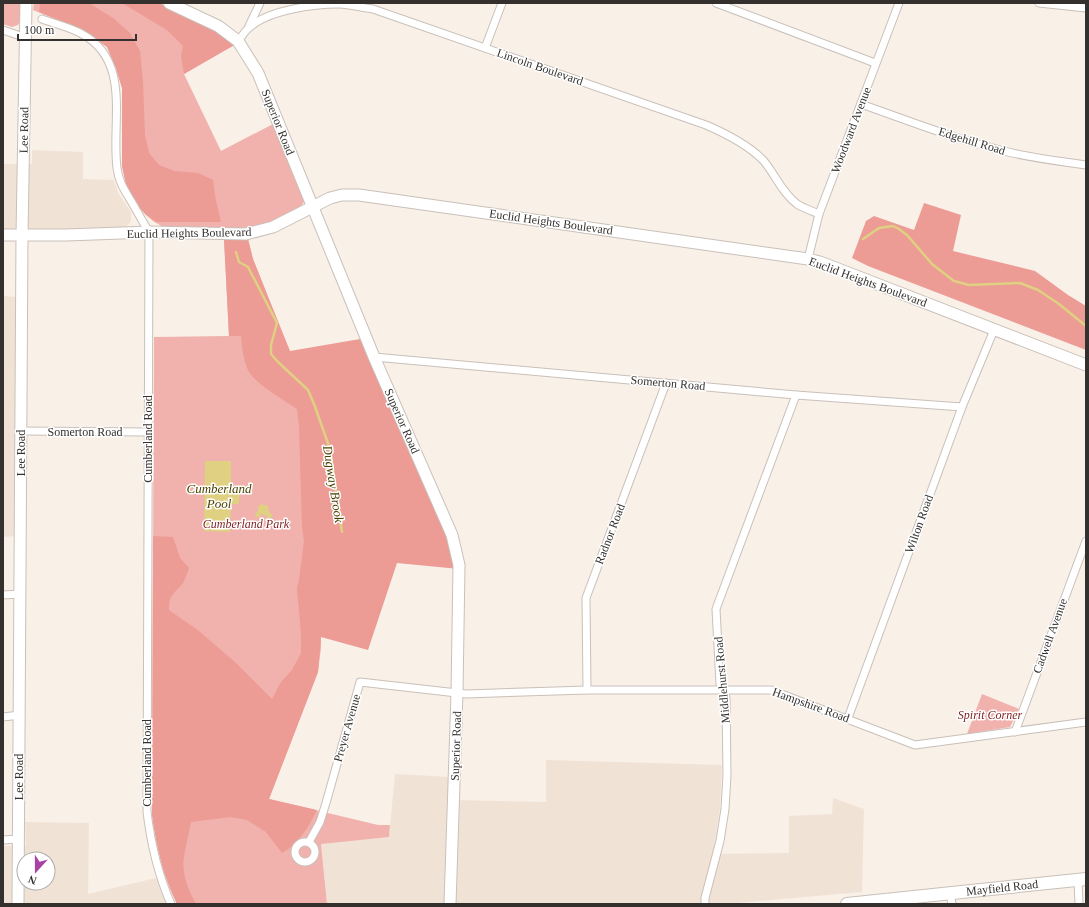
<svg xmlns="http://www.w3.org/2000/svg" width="1089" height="907" font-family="'Times New Roman',serif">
  <rect width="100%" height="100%" fill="#f9f0e8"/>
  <g fill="#f1e2d6" fill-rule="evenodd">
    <polygon points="32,150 83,152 83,179 114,180 118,193 131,212 131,221 128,225 125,227 120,229 3,229 3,164 32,164"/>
    <polygon points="3,296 16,297 15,536 3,537"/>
    <polygon points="546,760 722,765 720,808 713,854 789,853 789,816 832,814 833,798 864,809 862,892 724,904 327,904 321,843 389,837 395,774 450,777 450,800 546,802"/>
    <path d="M25,822l64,1 -1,71 68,-16 10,26h-163v-58l23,-1zM24,859h24v24h-24z"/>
  </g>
  <g fill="#f1b1ac">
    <polygon points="3,3 21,3 20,21 18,25 12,27 3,24"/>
    <polygon points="34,3 159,3 236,44 184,74 221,151 275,123 303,193 304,202 299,209 289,214 268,223 253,227 231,229 163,227 153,221 145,214 126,184 122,166 122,88 116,68 107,47 85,31 33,10"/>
    <polygon points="224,239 248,239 253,259 286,343 308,390 321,597 321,648 318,672 269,799 378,825 390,825 389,837 321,844 327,904 177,904 164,872 152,815 154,337 229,336"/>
    <polygon points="982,694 1019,709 1010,727 967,734"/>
  </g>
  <g fill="#ed9b95">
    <polygon points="40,3 89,3 113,18 130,33 140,51 143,82 145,135 149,153 159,165 174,171 198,173 213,180 215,196 221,222 156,222 145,214 135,203 126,184 122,166 122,88 116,68 107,47 85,31 39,12"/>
    <polygon points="122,3 159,3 184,14 217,30 236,44 184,74 181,56 183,46 167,30"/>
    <polygon points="924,203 961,215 953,251 1035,271 1068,295 1086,306 1086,350 868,266 852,258 866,221 874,216 914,230"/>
    <path d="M224,239h24l5,20 37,92 76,-13 86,197 7,34 -62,-6 -29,87 -47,-13 -3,35 -49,127 48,11c-9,18 -18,33 -35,43l-16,-21 -19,-12 -17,-3 -39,5c-2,11 -5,22 -7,34 -3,16 4,34 12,48h-19c-14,-28 -21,-58 -25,-89l1,-279 20,1 7,21 9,10c-2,5 -3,10 -6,15 -8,10 -15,12 -14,27l30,21 37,32 36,36 9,-17 11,-12 9,-17v-19l-4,-46 2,-8 5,-39 -2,-14 -3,-101 -2,-17c-12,-8 -44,-27 -49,-39 -5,-11 -6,-23 -7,-34h-12z"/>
  </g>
  <g fill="#dfd082">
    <polygon points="205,461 231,461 231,486 240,487 239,504 231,504 230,532 204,531"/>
    <polygon points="261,504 268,506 269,511 272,515 271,518 267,518 265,515 261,514 260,517 256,517 255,514 258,511 258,507"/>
  </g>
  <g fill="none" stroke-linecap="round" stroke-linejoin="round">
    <g stroke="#dfd082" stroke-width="2.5">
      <polyline points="863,239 879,228 893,226 899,229 907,235 932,264 954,281 969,285 1020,283 1038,290 1059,304 1086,326"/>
      <polyline points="236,252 239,262 248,267 277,323 271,345 271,354 278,362 308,390 314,404 330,449 342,532"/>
    </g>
    <defs>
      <g id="street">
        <polyline points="716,3 875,63"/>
        <polyline points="1039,3 1086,8"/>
        <path d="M42,19c13,5 28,8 40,15 50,27 29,88 35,134 2,16 9,24 17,38 5,9 10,18 15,26l-2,580c4,32 11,63 24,92"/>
        <polyline points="249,26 260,3"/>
        <polyline points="3,30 26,38"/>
        <path d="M238,41c4,-4 7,-11 12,-14 19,-17 64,-23 89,-23 11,0 23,4 34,5l333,116c21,9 41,19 57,35 12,14 19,33 34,44 6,4 15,7 22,10"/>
        <polyline points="485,48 502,3"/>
        <path d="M861,104c48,17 94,35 143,47 27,7 55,10 82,14"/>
        <polyline points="808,259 819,214 899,3"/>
        <polyline points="374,357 796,395 962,407"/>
        <polyline points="22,431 148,432"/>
        <polyline points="3,595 20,594"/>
        <polyline points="587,690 586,598 666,383"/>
        <polyline points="3,717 20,715"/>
        <polyline points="848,718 962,407 994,330"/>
        <polyline points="1015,732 1086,541"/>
        <polyline points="3,840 19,839"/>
        <circle cx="305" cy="852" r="10"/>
        <polyline points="309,842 320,822 326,803 360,682 466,694 587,690 771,690 915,745 1086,722"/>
        <polyline points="1078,879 1079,904"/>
        <polyline points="950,894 952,904"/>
        <polyline points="705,904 705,898 720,841 725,809 727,775 726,698 720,684 716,609 796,395"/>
      </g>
      <g id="secondary">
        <polyline points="169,3 218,26 238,41 258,73 374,357 452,535 459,565 457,693 450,904"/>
        <polyline points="3,235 66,235 149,232 246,234 273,227 330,198 342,195 359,195 808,259 820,262 1086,365"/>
        <polyline points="18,904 22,235 26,3"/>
      </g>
      <g id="primary">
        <path id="s1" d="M847,904l239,-25"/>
      </g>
    </defs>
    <use href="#street" stroke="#c9c0b9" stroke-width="9"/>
    <use href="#secondary" stroke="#c9c0b9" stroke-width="13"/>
    <use href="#primary" stroke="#c9c0b9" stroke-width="14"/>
    <use href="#street" stroke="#fff" stroke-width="7"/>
    <use href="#secondary" stroke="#fff" stroke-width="11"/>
    <use href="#primary" stroke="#fff" stroke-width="12"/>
  </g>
  <g text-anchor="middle" stroke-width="3" stroke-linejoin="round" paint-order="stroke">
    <g font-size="12" fill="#33302d" stroke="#fff">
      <text transform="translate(540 67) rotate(19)" y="4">Lincoln Boulevard</text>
      <text transform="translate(278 122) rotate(68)" y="4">Superior Road</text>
      <text transform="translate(24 130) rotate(-89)" y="4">Lee Road</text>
      <text transform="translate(851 130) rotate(-69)" y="4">Woodward Avenue</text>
      <text transform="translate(972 141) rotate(17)" y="4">Edgehill Road</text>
      <text transform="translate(551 222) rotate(8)" y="4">Euclid Heights Boulevard</text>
      <text transform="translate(189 233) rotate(-1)" y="4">Euclid Heights Boulevard</text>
      <text transform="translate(868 282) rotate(20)" y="4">Euclid Heights Boulevard</text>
      <text transform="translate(668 383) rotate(5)" y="4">Somerton Road</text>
      <text transform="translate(402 421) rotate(66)" y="4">Superior Road</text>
      <text x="85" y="436">Somerton Road</text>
      <text transform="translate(148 439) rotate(-90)" y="4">Cumberland Road</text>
      <text transform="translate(21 453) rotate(-90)" y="4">Lee Road</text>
      <text transform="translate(919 524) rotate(-70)" y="4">Wilton Road</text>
      <text transform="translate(610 534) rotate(-69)" y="4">Radnor Road</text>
      <text transform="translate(1050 636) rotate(-70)" y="4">Cadwell Avenue</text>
      <text transform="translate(722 680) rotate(-95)" y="4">Middlehurst Road</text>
      <text transform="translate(811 705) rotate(20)" y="4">Hampshire Road</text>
      <text transform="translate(347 728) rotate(-74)" y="4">Preyer Avenue</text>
      <text transform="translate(456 746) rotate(-88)" y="4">Superior Road</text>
      <text transform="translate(147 763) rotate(-90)" y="4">Cumberland Road</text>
      <text transform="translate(19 777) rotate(-90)" y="4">Lee Road</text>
      <text dy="4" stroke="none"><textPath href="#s1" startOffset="156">Mayfield Road</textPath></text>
    </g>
    <g font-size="12" font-style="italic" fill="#7b1c1f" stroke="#fff">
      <text x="246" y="528">Cumberland Park</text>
      <text x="990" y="719">Spirit Corner</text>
    </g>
    <g font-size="13" font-style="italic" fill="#4c4101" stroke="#fff">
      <text transform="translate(334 484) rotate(81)" y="5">Dugway Brook</text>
      <text x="219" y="493">Cumberland<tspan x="219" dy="15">Pool</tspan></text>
    </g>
  </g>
  <rect width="1089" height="907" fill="none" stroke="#33302d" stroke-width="8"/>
  <g transform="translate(36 871) rotate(201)"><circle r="19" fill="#ffffff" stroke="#adacab"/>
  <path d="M0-3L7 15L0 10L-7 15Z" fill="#a842a6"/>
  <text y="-6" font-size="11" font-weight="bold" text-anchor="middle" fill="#33302d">N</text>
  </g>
  <path d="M18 34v6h118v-6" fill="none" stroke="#33302d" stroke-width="2"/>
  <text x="24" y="34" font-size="12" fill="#33302d" stroke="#ffffff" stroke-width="3" paint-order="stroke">100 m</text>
</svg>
